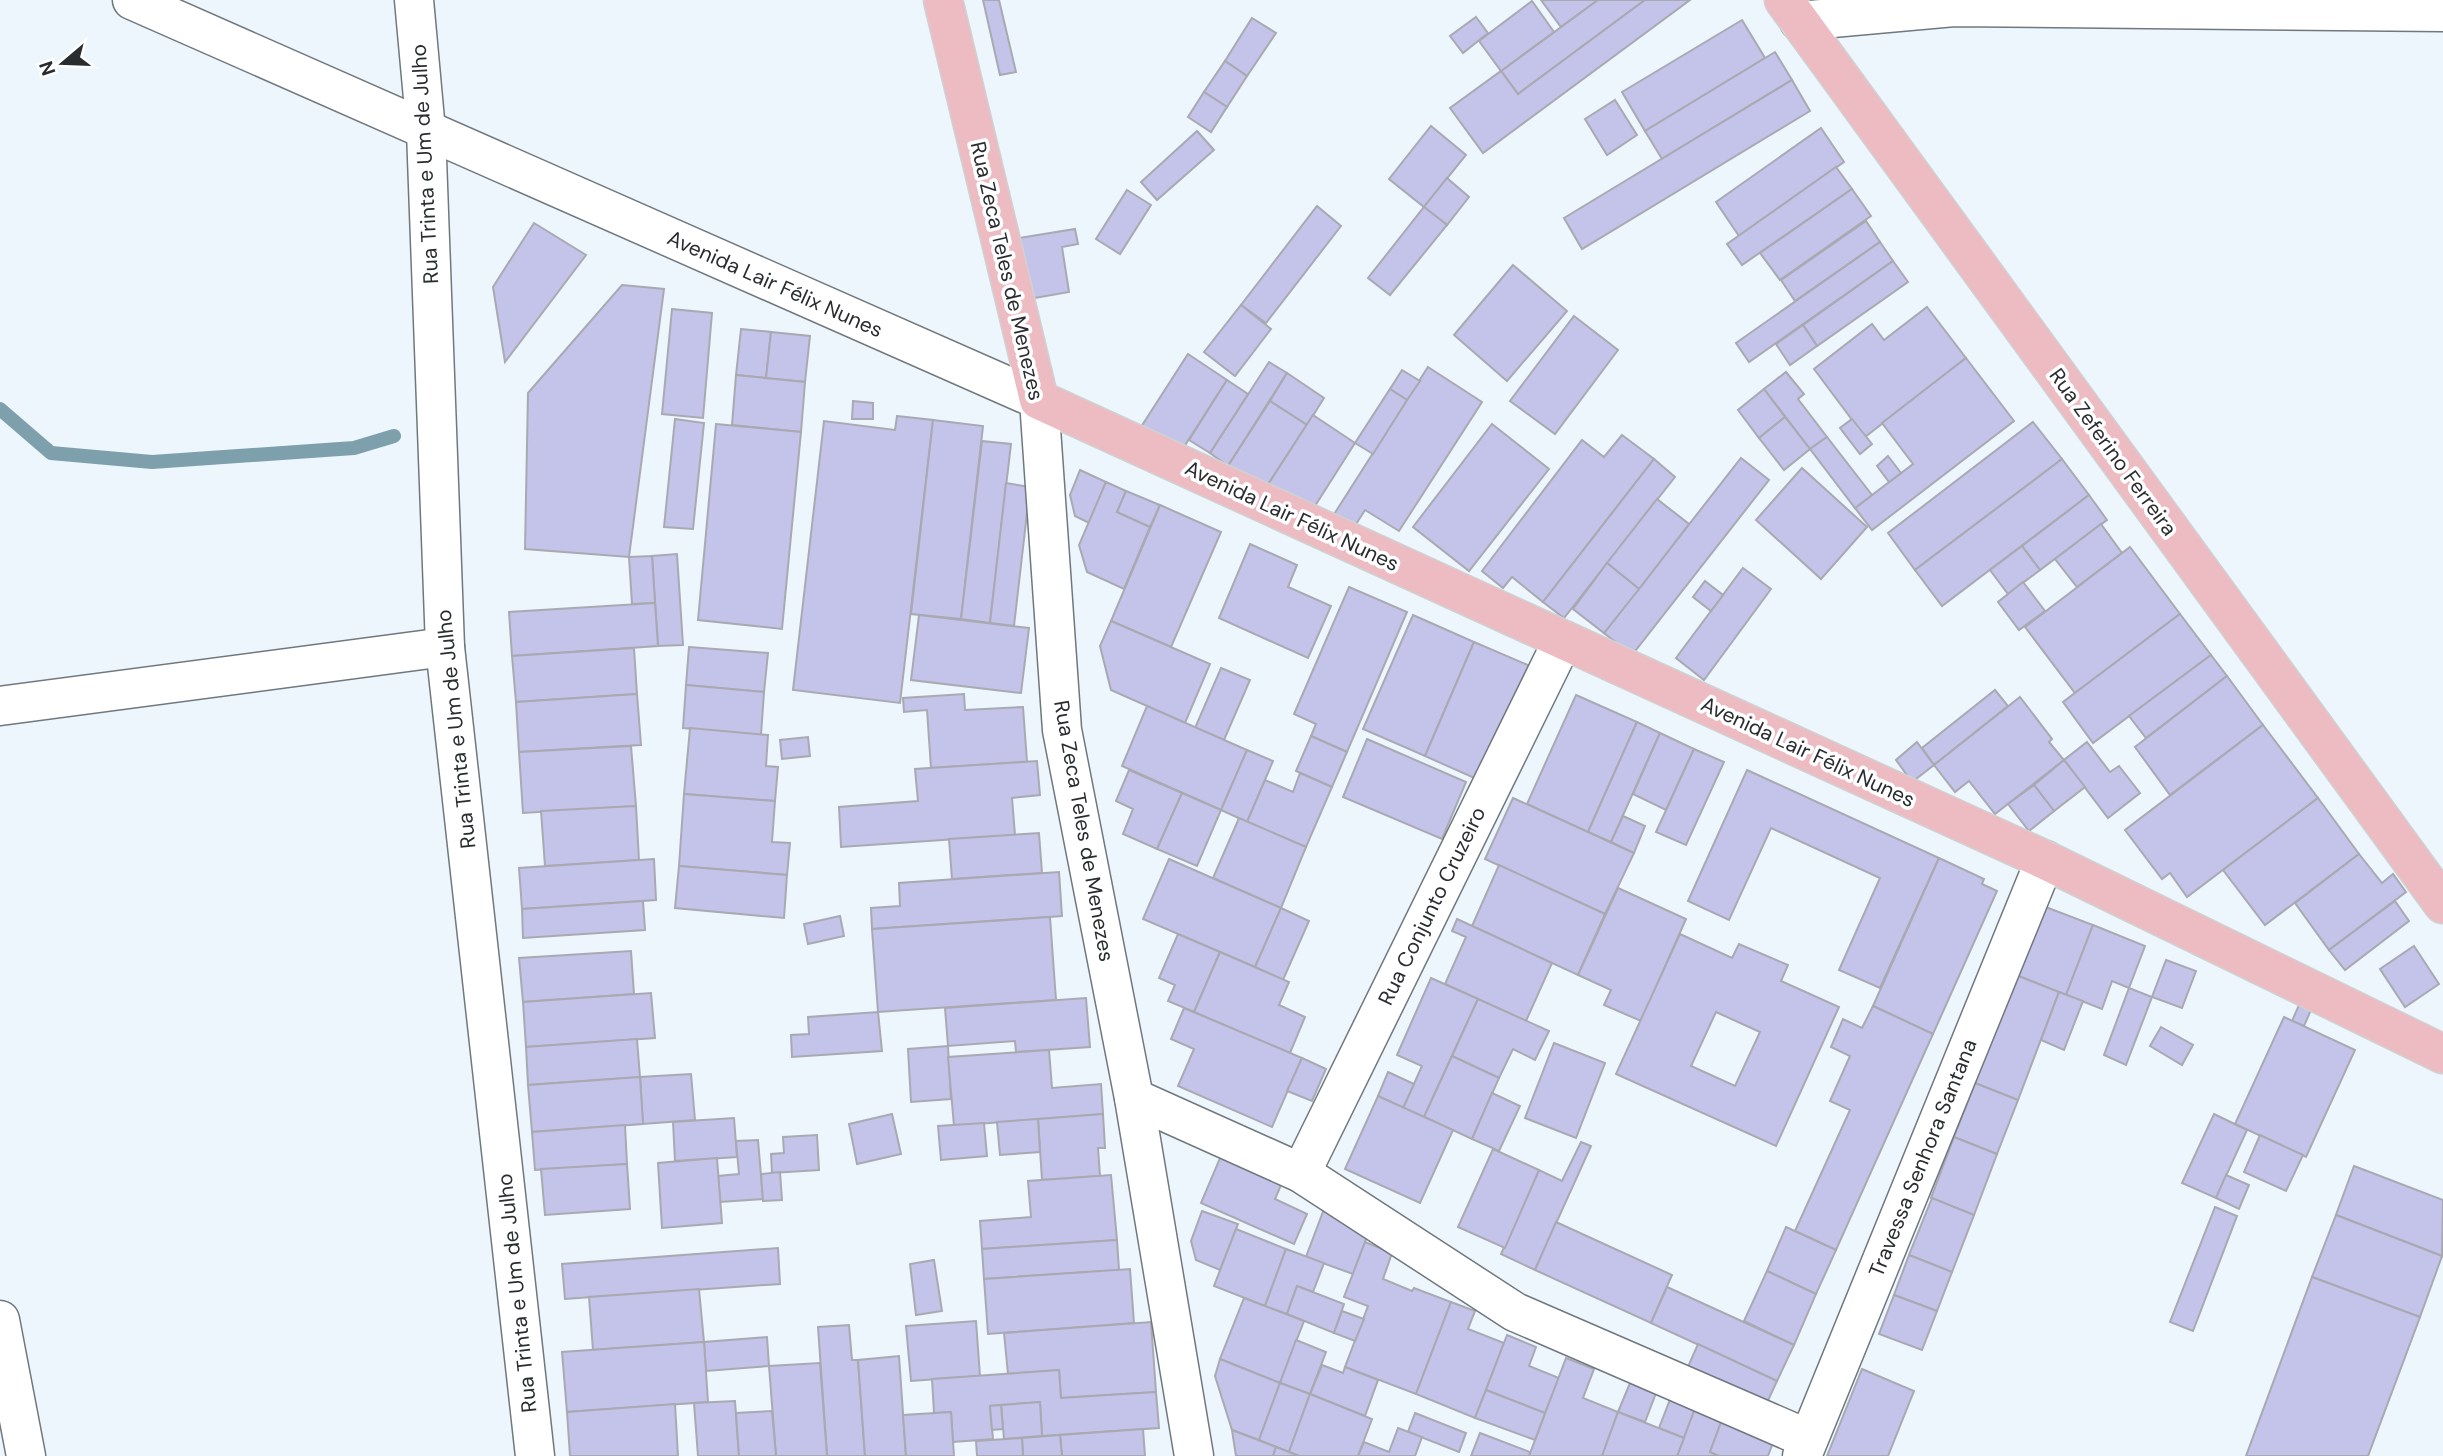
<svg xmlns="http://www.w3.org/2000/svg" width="2443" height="1456" font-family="'DM Sans',sans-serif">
  <rect width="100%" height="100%" fill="#edf6fd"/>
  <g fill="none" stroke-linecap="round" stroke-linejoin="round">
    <polyline stroke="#7ea0ac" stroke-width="14" points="0,409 51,453 152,462 354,448 394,436"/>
  </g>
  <g fill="#c4c3ea" stroke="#a9a9b2" stroke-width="2" fill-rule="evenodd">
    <polygon points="983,0 999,0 1016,72 1000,75"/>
    <polygon points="1541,0 1598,0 1561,27"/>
    <polygon points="1598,0 1645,0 1518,94 1501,71"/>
    <polygon points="1645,0 1690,0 1483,153 1450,108 1501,71 1518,94"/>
    <polygon points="1532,1 1554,32 1501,71 1479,41"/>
    <polygon points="1476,17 1488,33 1463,53 1450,36"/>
    <polygon points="1252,18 1276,33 1247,76 1225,61"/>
    <polygon points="1742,20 1765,58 1645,131 1622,92"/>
    <polygon points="1775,52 1792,80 1662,159 1645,131"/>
    <polygon points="1225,61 1247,76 1227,107 1204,92"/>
    <polygon points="1792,80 1810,111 1582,249 1564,218"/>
    <polygon points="1204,92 1227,107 1211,132 1188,117"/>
    <polygon points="1615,100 1637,135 1607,155 1585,119"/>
    <polygon points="1431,126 1466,155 1424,207 1389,179"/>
    <polygon points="1821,128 1844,162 1739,236 1716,202"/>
    <polygon points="1197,131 1214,150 1157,200 1141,182"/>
    <polygon points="1836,167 1852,189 1742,265 1727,244"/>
    <polygon points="1447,178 1469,197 1447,225 1424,207"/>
    <polygon points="1852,189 1871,216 1780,280 1760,253"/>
    <polygon points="1127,190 1151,205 1120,254 1096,239"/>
    <polygon points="1317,206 1341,226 1266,323 1241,305"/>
    <polygon points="1424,207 1447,225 1390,295 1368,278"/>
    <polygon points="1866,221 1880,242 1795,301 1781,280"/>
    <polygon points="534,223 586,255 505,362 493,287"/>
    <polygon points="1075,229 1078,244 1062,247 1069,292 1023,300 1013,239"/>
    <polygon points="1880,242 1893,261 1749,362 1736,343"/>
    <polygon points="1893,261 1908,282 1817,346 1803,325"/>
    <polygon points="1513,265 1567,311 1507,381 1454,335"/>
    <polygon points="622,285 664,289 629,557 525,549 528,393"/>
    <polygon points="1241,305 1271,329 1235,376 1204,352"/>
    <polygon points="1927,307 1966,358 1865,437 1814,369 1872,324 1884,340"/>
    <polygon points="672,309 712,313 703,418 662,414"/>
    <polygon points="1574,316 1618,350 1555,434 1510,401"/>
    <polygon points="1803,325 1817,346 1790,365 1776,344"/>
    <polygon points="741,329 771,332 766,378 736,375"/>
    <polygon points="771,332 810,336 805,382 766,378"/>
    <polygon points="1188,354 1227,380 1180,453 1141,427"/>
    <polygon points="1966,358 2014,421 1872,530 1855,508 1913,464 1882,423"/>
    <polygon points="1269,362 1287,373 1228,466 1210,453"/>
    <polygon points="1428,367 1482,402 1399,531 1365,510 1351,532 1331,519"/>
    <polygon points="1402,370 1420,381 1407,400 1390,389"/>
    <polygon points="1786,372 1804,394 1798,399 1827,437 1810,449 1764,389"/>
    <polygon points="1287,373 1324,398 1307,425 1270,401"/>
    <polygon points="736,375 805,382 801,432 732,425"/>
    <polygon points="1227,380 1248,394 1210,453 1189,440"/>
    <polygon points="1390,389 1407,400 1373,454 1355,443"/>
    <polygon points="1764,389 1785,417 1759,438 1738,410"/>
    <polygon points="853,401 873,403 873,419 852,419"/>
    <polygon points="1270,401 1307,425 1265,489 1228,466"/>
    <polygon points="1313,415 1355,443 1308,517 1265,489"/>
    <polygon points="897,416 933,420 900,703 793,690 824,421 895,430"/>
    <polygon points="1785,417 1810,449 1784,470 1759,438"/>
    <polygon points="675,419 704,423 693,529 664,527"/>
    <polygon points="1852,419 1872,444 1860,454 1840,428"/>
    <polygon points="933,420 983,426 961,619 911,614"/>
    <polygon points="2033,422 2062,459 1915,570 1888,533"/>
    <polygon points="716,424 801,432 782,629 698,620"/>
    <polygon points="1492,424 1549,469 1469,571 1413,527"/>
    <polygon points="1622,435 1654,459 1543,602 1512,577 1503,588 1482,571 1582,440 1604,457"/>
    <polygon points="1827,437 1872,495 1855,508 1810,449"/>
    <polygon points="982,441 1011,444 990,623 961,619"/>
    <polygon points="1888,456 1901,473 1889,482 1877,466"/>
    <polygon points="1741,458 1769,480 1632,655 1604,633"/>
    <polygon points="1654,459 1675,477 1564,618 1543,602"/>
    <polygon points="2062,459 2089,495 1942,606 1915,570"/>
    <polygon points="1802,468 1867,527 1821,579 1756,520"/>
    <polygon points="1080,470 1106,482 1089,523 1075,516 1070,495"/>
    <polygon points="1106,482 1126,491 1117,512 1150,527 1124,589 1087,572 1079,545"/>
    <polygon points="1006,483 1030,487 1014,626 990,623"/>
    <polygon points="1126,491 1160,505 1150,527 1117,512"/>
    <polygon points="2089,495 2107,520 2040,570 2022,546"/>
    <polygon points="1657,499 1689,524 1639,589 1607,563"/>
    <polygon points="1160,505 1221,532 1171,647 1111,621"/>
    <polygon points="2101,524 2122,553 2077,587 2055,559"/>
    <polygon points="1250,544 1297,565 1288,587 1331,606 1308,658 1219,618"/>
    <polygon points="2022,546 2040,570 2008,594 1990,570"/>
    <polygon points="2130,547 2180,614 2075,693 2025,627"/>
    <polygon points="677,554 683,645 658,646 652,556"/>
    <polygon points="652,556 655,603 632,604 629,557"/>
    <polygon points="1607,563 1639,589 1604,633 1573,609"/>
    <polygon points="1743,568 1771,589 1704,680 1676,658"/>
    <polygon points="1705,581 1723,595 1711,611 1693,597"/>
    <polygon points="2023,582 2045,611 2019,630 1998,602"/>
    <polygon points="1349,587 1407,612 1347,752 1311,736 1316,724 1294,714"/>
    <polygon points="655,603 658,646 512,656 509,612"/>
    <polygon points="2180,614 2211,655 2093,743 2063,702"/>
    <polygon points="919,615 1029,628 1021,693 911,680"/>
    <polygon points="1413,615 1474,642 1425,756 1363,729"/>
    <polygon points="1111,621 1210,664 1185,723 1111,690 1100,646"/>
    <polygon points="1474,642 1530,666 1481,781 1425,756"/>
    <polygon points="689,647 768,653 764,692 686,685"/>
    <polygon points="634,648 637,694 516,702 512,656"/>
    <polygon points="2211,655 2227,676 2146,738 2129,716"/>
    <polygon points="1221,668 1250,680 1224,740 1195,728"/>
    <polygon points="2227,676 2263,725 2170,795 2135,747"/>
    <polygon points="686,685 764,692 761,735 683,728"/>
    <polygon points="1995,690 2008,706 1934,765 1922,748"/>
    <polygon points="637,694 641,745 519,752 516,702"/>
    <polygon points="964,694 965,710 1023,707 1027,762 931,768 927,710 904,712 903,698"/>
    <polygon points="1576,695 1637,722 1588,832 1527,804"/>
    <polygon points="2020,697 2052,739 2049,742 2064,760 1995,814 1969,781 1955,792 1934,765"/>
    <polygon points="1147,706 1247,750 1221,810 1122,766"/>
    <polygon points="1637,722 1660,733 1611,842 1588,832"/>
    <polygon points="2263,725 2318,798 2187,897 2170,873 2162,879 2125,830"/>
    <polygon points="690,728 768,735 766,766 778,767 775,801 684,794"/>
    <polygon points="1660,733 1694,749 1666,810 1633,794"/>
    <polygon points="1311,736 1347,752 1332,787 1296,771"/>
    <polygon points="808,737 810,756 782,759 780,740"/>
    <polygon points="1367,739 1466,782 1442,839 1343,797"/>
    <polygon points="1917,742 1934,765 1912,782 1896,760"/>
    <polygon points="2087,742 2110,772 2119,766 2140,793 2108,818 2064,760"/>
    <polygon points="631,746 636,806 523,813 519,752"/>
    <polygon points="1694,749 1724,762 1686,845 1656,832"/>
    <polygon points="1247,750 1273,761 1247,822 1221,810"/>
    <polygon points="2064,760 2085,787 2054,811 2034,785"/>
    <polygon points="1037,761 1040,795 1012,798 1015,835 841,847 839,807 918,801 915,769"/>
    <polygon points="1129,770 1182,793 1157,849 1123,834 1133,809 1116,801"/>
    <polygon points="1747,770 1939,858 1880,988 1839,970 1880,878 1771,828 1729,920 1688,901"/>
    <polygon points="1300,773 1332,787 1306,847 1247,822 1265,780 1293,792"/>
    <polygon points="2034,785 2054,811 2029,831 2008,804"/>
    <polygon points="1182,793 1221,810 1197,866 1157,849"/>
    <polygon points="684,794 775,801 772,842 790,843 787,875 679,866"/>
    <polygon points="1513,798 1634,853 1605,914 1485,859"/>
    <polygon points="2318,798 2359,854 2265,925 2223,870"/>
    <polygon points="636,806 639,860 545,866 541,811"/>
    <polygon points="1623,816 1645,826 1634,853 1611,842"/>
    <polygon points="1239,818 1306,847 1281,908 1213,878"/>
    <polygon points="1039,833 1042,873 952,879 949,839"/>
    <polygon points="2359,854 2382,883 2393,874 2406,892 2329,950 2295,903"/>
    <polygon points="1939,858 1984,879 1982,884 1997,891 1933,1034 1873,1006"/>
    <polygon points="654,859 656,900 522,909 519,868"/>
    <polygon points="1169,859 1281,908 1255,967 1143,919"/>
    <polygon points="1499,865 1605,914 1578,975 1472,926"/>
    <polygon points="679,866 787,875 784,918 675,908"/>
    <polygon points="1059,872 1062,916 872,929 871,908 900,906 899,883"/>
    <polygon points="1618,888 1686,919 1641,1021 1604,1005 1611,990 1578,975"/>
    <polygon points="643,901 645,930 523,938 522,909"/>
    <polygon points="2395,901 2409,921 2345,970 2329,950"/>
    <polygon points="2043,906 2093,925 2066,995 2016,975"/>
    <polygon points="1281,908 1309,921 1283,980 1255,967"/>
    <polygon points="840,916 844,936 808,944 804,924"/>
    <polygon points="1050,917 1056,1000 878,1012 872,929"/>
    <polygon points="1457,919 1552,963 1526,1021 1445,984 1466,937 1452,931"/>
    <polygon points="2093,925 2145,946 2129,988 2112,981 2102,1009 2066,995"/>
    <polygon points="1178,934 1220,952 1194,1012 1168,1001 1175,985 1159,978"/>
    <path d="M1680,934l52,24 7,-14 49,21 -7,16 58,26 -63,139 -160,-72zM1716,1012l44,20 -25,54 -44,-20z"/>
    <polygon points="2414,946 2439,984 2405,1007 2380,969"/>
    <polygon points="631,951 634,994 523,1002 519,958"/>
    <polygon points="1220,952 1289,982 1279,1005 1305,1017 1290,1053 1194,1012"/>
    <polygon points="2166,960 2196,971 2182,1008 2152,997"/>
    <polygon points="2016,975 2059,992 2018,1100 1975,1083"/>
    <polygon points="1431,978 1478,999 1424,1117 1403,1108 1422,1066 1397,1055"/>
    <polygon points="2129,988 2152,997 2126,1065 2104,1055"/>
    <polygon points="2059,992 2083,1001 2064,1050 2041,1040"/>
    <polygon points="651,993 655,1038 526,1047 523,1002"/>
    <polygon points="1086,998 1090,1047 1016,1052 1015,1041 948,1046 945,1008"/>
    <polygon points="1478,999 1549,1031 1535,1060 1513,1049 1499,1078 1452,1056"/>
    <polygon points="2299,1005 2311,1010 2304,1026 2292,1021"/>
    <polygon points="1873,1006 1933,1034 1836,1250 1795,1231 1850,1110 1830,1101 1850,1056 1831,1047 1843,1019 1862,1028"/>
    <polygon points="1184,1008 1302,1058 1272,1127 1178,1086 1194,1049 1171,1039"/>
    <polygon points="878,1012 882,1051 792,1057 791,1035 809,1034 808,1017"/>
    <polygon points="2284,1017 2355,1050 2306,1157 2235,1124"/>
    <polygon points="2161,1027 2193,1045 2182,1065 2150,1046"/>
    <polygon points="637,1039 640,1077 528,1085 526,1047"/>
    <polygon points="1554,1043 1605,1063 1576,1138 1525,1118"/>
    <polygon points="948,1046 951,1099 911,1102 908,1049"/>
    <polygon points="1049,1050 1052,1088 1101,1084 1103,1114 954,1126 948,1057"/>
    <polygon points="1452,1056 1499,1078 1472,1139 1424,1117"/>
    <polygon points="1302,1058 1326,1069 1312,1101 1287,1091"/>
    <polygon points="1388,1072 1414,1084 1403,1108 1378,1096"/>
    <polygon points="691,1074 695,1120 643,1124 640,1077"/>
    <polygon points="640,1077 643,1124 532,1132 528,1085"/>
    <polygon points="1975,1083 2018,1100 1997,1154 1954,1137"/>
    <polygon points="1492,1093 1520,1106 1499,1151 1472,1139"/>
    <polygon points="1378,1096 1453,1130 1420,1203 1345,1169"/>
    <polygon points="892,1114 901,1154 857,1164 849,1124"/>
    <polygon points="1103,1114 1105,1148 1098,1148 1100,1176 1042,1180 1038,1119"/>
    <polygon points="2214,1114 2247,1130 2216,1198 2182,1183"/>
    <polygon points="734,1118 737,1157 675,1161 673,1122"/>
    <polygon points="1038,1119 1040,1152 1000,1155 997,1122"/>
    <polygon points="984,1123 987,1156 941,1160 938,1126"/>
    <polygon points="625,1125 627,1164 535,1170 532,1132"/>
    <polygon points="817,1135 819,1170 772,1173 771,1154 784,1153 783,1137"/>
    <polygon points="2260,1135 2303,1155 2286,1191 2244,1172"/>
    <polygon points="1954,1137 1997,1154 1974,1215 1931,1198"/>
    <polygon points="758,1140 763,1199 720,1202 718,1176 739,1174 736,1141"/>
    <polygon points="1581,1142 1591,1146 1535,1270 1501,1254 1539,1170 1562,1181"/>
    <polygon points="1493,1149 1539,1170 1505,1248 1458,1227"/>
    <polygon points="1223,1151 1284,1178 1275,1199 1307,1214 1294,1244 1201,1203"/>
    <polygon points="717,1158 722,1223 662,1228 658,1163"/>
    <polygon points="627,1164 630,1209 545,1215 541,1169"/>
    <polygon points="2354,1166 2443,1200 2442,1256 2336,1215"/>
    <polygon points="780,1172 782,1200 763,1201 761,1174"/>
    <polygon points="1111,1175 1117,1240 982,1249 980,1221 1031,1217 1028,1181"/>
    <polygon points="2226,1175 2249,1185 2239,1209 2216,1198"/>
    <polygon points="1932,1198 1974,1215 1952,1272 1909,1255"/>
    <polygon points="2215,1207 2237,1216 2193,1331 2170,1322"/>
    <polygon points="1324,1209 1371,1226 1353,1274 1306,1257"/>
    <polygon points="1202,1211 1238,1224 1220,1270 1196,1260 1191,1241"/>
    <polygon points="2336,1215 2442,1256 2420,1317 2312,1277"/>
    <polygon points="1556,1222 1672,1275 1651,1323 1535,1270"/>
    <polygon points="1786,1227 1836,1250 1816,1294 1767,1271"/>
    <polygon points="1236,1229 1286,1249 1265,1306 1214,1286"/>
    <polygon points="1117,1240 1119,1270 984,1279 982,1249"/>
    <polygon points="1365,1242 1392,1253 1383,1279 1412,1291 1414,1288 1451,1302 1416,1394 1345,1367 1368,1306 1344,1297"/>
    <polygon points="778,1248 780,1284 565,1299 562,1264"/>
    <polygon points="1286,1249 1324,1263 1313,1292 1297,1286 1287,1314 1265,1306"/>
    <polygon points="1909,1255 1952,1272 1937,1311 1894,1295"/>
    <polygon points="934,1260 942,1311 916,1315 910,1264"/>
    <polygon points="1130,1269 1134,1323 988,1334 984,1279"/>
    <polygon points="1767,1271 1816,1294 1794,1345 1744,1321"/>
    <polygon points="2312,1277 2420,1317 2368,1456 2246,1456"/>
    <polygon points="1297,1286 1344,1304 1334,1333 1287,1314"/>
    <polygon points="1667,1287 1794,1345 1777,1381 1651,1323"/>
    <polygon points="699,1289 704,1342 593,1350 589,1297"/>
    <polygon points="1894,1295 1937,1311 1922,1350 1879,1334"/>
    <polygon points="1244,1298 1304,1321 1280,1383 1220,1359"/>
    <polygon points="1451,1302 1475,1311 1468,1329 1504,1343 1475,1418 1416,1394"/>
    <polygon points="1342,1311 1364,1319 1355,1341 1334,1333"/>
    <polygon points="976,1321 980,1376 911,1381 906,1326"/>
    <polygon points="1151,1322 1156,1392 1061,1398 1059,1370 1008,1374 1004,1333"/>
    <polygon points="849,1325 852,1360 858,1360 865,1456 827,1456 818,1327"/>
    <polygon points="1507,1335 1536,1347 1529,1366 1559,1378 1545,1413 1486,1390"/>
    <polygon points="767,1337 769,1366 706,1371 704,1342"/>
    <polygon points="1296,1340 1326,1352 1310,1394 1280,1383"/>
    <polygon points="704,1342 708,1402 567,1412 562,1352"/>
    <polygon points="1698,1344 1777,1381 1766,1405 1687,1369"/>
    <polygon points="899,1356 906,1456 865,1456 858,1360"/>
    <polygon points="1566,1358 1594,1369 1583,1398 1618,1412 1602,1456 1529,1456"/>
    <polygon points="1220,1359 1280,1383 1259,1440 1232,1430 1215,1376"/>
    <polygon points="820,1363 827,1456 776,1456 769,1366"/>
    <polygon points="1322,1365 1343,1373 1345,1367 1378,1380 1365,1416 1310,1394"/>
    <polygon points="1862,1369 1914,1391 1888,1456 1827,1456"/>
    <polygon points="1059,1370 1061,1398 1156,1392 1159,1428 1042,1436 1040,1402 990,1406 993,1439 953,1442 951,1412 934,1413 932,1379"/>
    <polygon points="1280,1383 1310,1394 1289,1452 1259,1440"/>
    <polygon points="1630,1383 1656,1393 1645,1422 1618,1412"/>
    <polygon points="1486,1390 1545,1413 1535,1440 1475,1418"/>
    <polygon points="1310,1394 1372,1419 1358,1456 1299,1456 1289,1452"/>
    <polygon points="1671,1397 1696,1406 1684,1438 1659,1428"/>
    <polygon points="735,1401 739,1456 698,1456 694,1403"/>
    <polygon points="1040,1402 1042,1436 1004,1439 1001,1405"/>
    <polygon points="675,1404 678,1456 570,1456 567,1412"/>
    <polygon points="1001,1405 1003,1429 992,1430 990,1406"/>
    <polygon points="1696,1406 1723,1417 1710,1452 1719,1456 1677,1456"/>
    <polygon points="772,1411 776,1456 739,1456 736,1413"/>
    <polygon points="951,1412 954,1456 906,1456 903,1415"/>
    <polygon points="1618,1412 1684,1438 1677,1456 1602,1456"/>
    <polygon points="1415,1413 1466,1433 1459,1452 1408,1432"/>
    <polygon points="1723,1417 1775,1437 1768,1456 1719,1456 1710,1452"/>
    <polygon points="1398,1428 1422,1437 1415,1456 1358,1456 1364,1442 1389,1452"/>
    <polygon points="1143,1429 1145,1456 1062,1456 1060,1435"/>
    <polygon points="1232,1430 1276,1447 1273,1456 1236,1456"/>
    <polygon points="1480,1433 1530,1452 1529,1456 1471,1456"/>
    <polygon points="1060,1435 1062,1456 1023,1456 1022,1438"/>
    <polygon points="1022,1438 1023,1456 977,1456 976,1441"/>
    <polygon points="1276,1447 1289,1452 1299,1456 1273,1456"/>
  </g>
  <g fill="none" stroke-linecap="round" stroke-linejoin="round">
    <defs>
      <g id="minor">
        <polyline points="132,0 1039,400 1062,730 1134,1098 1194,1456"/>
        <polyline points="414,0 426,131 445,647 535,1456"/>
        <polyline points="1799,21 1954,7 2443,12"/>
        <polyline points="0,706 445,647"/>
        <polyline points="1134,1098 1301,1173 1515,1312 1808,1439"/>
        <polyline points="1301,1173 1563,640"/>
        <polyline points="0,1320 26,1456"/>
        <polyline points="1802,1456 2045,860"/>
      </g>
      <g id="major">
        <polyline points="943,0 1039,400 2045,860 2443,1054"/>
        <polyline points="1784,0 2443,904"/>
      </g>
    </defs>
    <use href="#minor" stroke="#70787e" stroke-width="41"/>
    <use href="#major" stroke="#d0d1d1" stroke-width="41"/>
    <use href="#minor" stroke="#fff" stroke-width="38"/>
    <use href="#major" stroke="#ecbcc2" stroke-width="38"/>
  </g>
  <g text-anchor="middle" stroke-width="7" stroke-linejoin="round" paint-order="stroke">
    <g font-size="21" fill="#2a2d30" stroke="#fff">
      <text transform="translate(425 164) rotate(-93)" y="7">Rua Trinta e Um de Julho</text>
      <text transform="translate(1007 271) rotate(77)" y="7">Rua Zeca Teles de Menezes</text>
      <text transform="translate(775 284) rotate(24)" y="7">Avenida Lair Félix Nunes</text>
      <text transform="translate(2113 452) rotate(54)" y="7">Rua Zeferino Ferreira</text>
      <text transform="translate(1292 516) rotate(25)" y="7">Avenida Lair Félix Nunes</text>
      <text transform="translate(456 729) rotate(-96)" y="7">Rua Trinta e Um de Julho</text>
      <text transform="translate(1808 752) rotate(25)" y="7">Avenida Lair Félix Nunes</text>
      <text transform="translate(1084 831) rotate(80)" y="7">Rua Zeca Teles de Menezes</text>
      <text transform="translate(1432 906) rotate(-64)" y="7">Rua Conjunto Cruzeiro</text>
      <text transform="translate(1923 1158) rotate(-68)" y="7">Travessa Senhora Santana</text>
      <text transform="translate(517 1293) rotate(-96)" y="7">Rua Trinta e Um de Julho</text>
    </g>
  </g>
  <g transform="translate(63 63) rotate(251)" stroke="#ffffff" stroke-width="5" paint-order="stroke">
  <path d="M0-5L12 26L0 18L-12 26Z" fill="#2a2d30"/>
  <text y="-10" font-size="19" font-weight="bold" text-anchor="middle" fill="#2a2d30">N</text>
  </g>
</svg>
